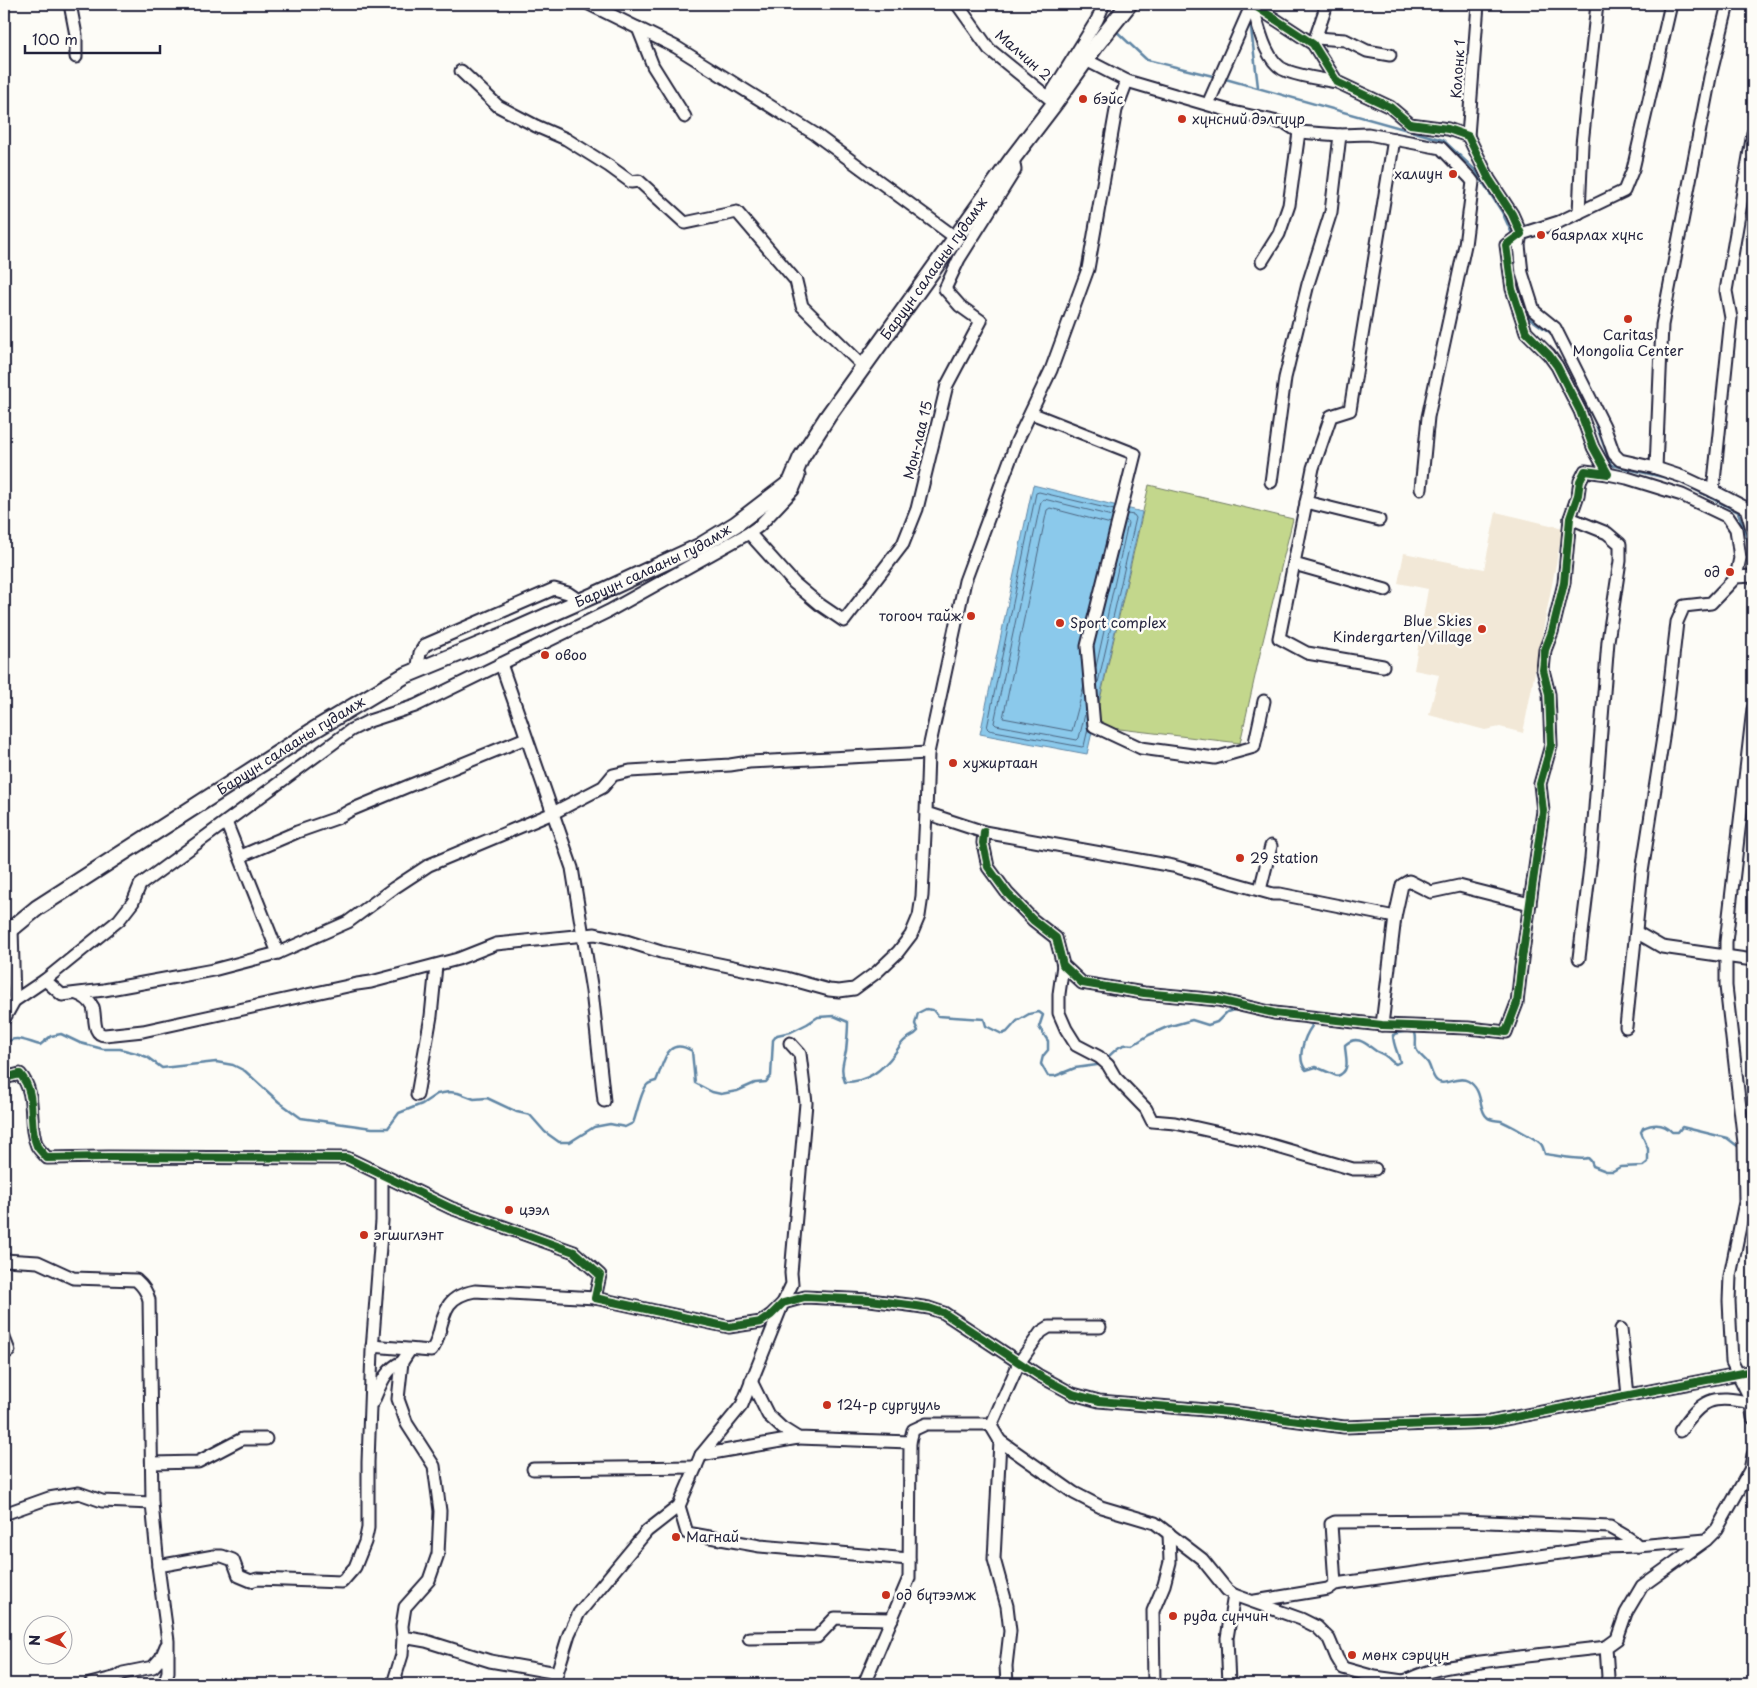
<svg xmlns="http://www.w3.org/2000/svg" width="1757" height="1688" font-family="'Playpen Sans',sans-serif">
  <rect width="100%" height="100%" fill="#fdfcf7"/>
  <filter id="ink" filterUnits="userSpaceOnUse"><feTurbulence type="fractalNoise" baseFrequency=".02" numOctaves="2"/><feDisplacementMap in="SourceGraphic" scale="10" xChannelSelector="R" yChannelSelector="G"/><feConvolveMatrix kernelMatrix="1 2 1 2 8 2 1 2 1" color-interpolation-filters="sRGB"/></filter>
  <g filter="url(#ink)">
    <polygon fill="#f2e8d7" points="1496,512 1563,528 1523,733 1500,727 1485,730 1429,715 1439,675 1414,670 1428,589 1398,583 1404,553 1484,569"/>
    <polygon fill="#c3d78c" stroke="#727c64" points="1149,485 1293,519 1262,645 1240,743 1094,726"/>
    <polygon fill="#8bc9eb" stroke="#6186a5" points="1033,485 1142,512 1087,754 980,734"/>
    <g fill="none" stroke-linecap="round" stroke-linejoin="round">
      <g stroke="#4c6581" stroke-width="1">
        <polyline points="1096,667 1128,523 1126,520"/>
        <polyline points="1084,686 1072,731 1003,718 1047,510 1050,508 1111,524"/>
        <polyline points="1097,687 1136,518 1134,515 1127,514"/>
        <polyline points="1086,710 1079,738 1077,740 996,725 994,723 1041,501 1044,499 1112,516"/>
        <polyline points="1088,729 1084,746 1082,747 989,730 987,728 1036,493 1039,492 1114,510"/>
      </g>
      <g stroke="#6186a5" stroke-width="2.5">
        <polyline points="1244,4 1244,5"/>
        <polyline points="1250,20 1258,87"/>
        <polyline points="1114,29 1147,60 1217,77"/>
        <polyline points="1222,78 1443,140 1475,170 1502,212 1513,236"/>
        <polyline points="1517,274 1528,317 1552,334"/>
        <polyline points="1573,377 1595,422 1611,465 1671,479"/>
        <polyline points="1678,481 1738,512 1753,556"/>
        <path d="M1305,1022l6,2 1,2c-8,11 -16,33 -6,44l10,-3 21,9c15,-5 8,-19 8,-31 12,-11 21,-1 31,6 4,2 8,3 11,6 4,3 4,5 9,7l4,-2c-2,-10 -7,-17 -7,-27 7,-3 14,-5 22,-2 2,6 0,9 1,15 1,6 8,9 12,15 3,5 4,13 8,17 7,8 21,-5 32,1 16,9 10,29 19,36 4,4 9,3 14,4 5,2 37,19 40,23 2,2 3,7 4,10 11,1 35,7 43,4l3,3 2,5 13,5h7l7,-4 23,-1 5,-4v-13l-7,-17 2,-4c11,-5 21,-5 29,4h6l4,-5 45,11 13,10"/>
        <path d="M4,1045c10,-12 23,-3 36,0l11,-9 10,-2 19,9 23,6h17l16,4 11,4 15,11 54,-6 17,3 12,6 34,31 22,16 71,10h16l11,-15 23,-9 15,-10 12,-2 9,1 16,6 13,-1 30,14 13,3 15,17 14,10h11l24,-15 16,-3 15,3 8,-4c4,-9 8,-34 15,-39 2,-2 5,-2 8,-3 8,-17 10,-46 36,-30l3,32 17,9 9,2 16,-3 18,-8 11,-1 5,-6 2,-36 4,-5 14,-3 16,-8 11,-7 16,-1 14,6c0,10 -1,19 -2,29 -3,12 -6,19 -1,31 23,0 37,-12 50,-29 3,-4 6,-10 10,-13 5,-4 9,-4 13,-9l-3,-7 3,-11 8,-4 7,1 5,6 46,3 2,7 16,8 5,-2 10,-11 12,-7 10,-2 4,3 -4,12 9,14v9l-5,6 -2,8 7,12h7l20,-8 22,-3 4,-3"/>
        <path d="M1106,1059c9,-8 14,-17 27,-14l16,-10 18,-8 25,-7 16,5 9,-3 10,-10 10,-3"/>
      </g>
      <defs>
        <g id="minor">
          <polyline points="70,4 76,35 76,57"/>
          <polyline points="589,4 676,47 815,134 956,238"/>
          <polyline points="957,4 989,49 1055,103"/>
          <path d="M1252,4c6,20 13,60 35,67 16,6 34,8 50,11"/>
          <polyline points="1671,4 1633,169 1624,191 1559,222 1521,234 1519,245 1522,273 1534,311 1555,328 1604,426 1614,454 1620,460 1656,468 1683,477 1713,491 1746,508 1753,532"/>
          <polyline points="638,28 653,66 685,117"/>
          <polyline points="1316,38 1345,40 1367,51 1390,55"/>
          <polyline points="1314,42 1325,10 1326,4"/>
          <polyline points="1086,60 1127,81 1233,112 1287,124 1299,132 1340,135 1368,134 1441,148 1470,178 1473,182 1465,245 1428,417 1421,489"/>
          <polyline points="461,71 498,106 536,126 566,139 609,166 631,182 639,181 685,223 737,212 796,281 802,306 864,367"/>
          <polyline points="1127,81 1116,110 1088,269 1051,370 1017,441 965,581 928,753 926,813 984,832 1173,866 1273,894 1280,894 1395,917"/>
          <polyline points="1049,97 1097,20 1104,4"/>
          <polyline points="1208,104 1252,4"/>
          <polyline points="1468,136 1478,4"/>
          <polyline points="1579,213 1582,144 1597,4"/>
          <polyline points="1262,261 1279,234 1289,205 1299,132"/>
          <polyline points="1031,413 1135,454 1087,646 1094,726 1141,748 1215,758 1254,747 1264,701"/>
          <polyline points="1656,468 1662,325 1710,77 1728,4"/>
          <polyline points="1608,474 1627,478 1682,495 1728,517 1736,529 1740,558 1736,577"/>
          <polyline points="1271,482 1285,378 1308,284 1331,212 1340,135"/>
          <polyline points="1713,491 1731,318 1726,291 1753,133"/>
          <polyline points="1306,502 1379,520"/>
          <polyline points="1570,518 1607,533 1620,544 1620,561 1608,641 1591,859 1579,958"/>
          <polyline points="749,533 794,583 819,604 844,621 903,544 917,509 947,385 981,321 960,306 945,289 959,259 1015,170 1013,158"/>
          <polyline points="1294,564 1386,590"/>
          <polyline points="501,664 572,868 592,991 604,1101"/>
          <polyline points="1383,666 1307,653 1279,638 1313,468 1331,416 1350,410 1394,139"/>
          <polyline points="417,671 420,653 425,645 554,589 568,593 580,601"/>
          <polyline points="1753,709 1726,942 1726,986 1744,1143 1745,1202 1730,1276 1729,1301 1732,1362 1750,1398 1753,1418"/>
          <polyline points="226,822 278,953"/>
          <polyline points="984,832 983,843 988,867 1007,893 1033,920 1056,938 1063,965 1082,983 1144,993 1218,1000 1274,1013 1382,1025 1468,1028 1506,1032 1517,1003 1522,959 1543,811 1540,784 1551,745 1549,694 1543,670 1545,650 1552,632 1564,583 1570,518 1578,495 1580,481 1585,471 1608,474 1593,447 1580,411 1557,366 1549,355 1526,332 1512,289 1506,245 1521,234 1512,214 1489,179 1468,136 1448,129 1410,124 1390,107 1337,82 1313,44 1252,4"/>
          <polyline points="241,856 297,832 337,818 351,810 406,787 526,738"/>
          <polyline points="1260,890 1271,846"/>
          <polyline points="12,928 14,1001"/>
          <polyline points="1636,932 1662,947 1753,960"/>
          <polyline points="1063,965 1059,994 1059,1013 1066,1029 1076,1045 1099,1057 1108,1065 1115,1077 1146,1109 1152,1121 1175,1123 1264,1143 1353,1169 1375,1169"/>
          <polyline points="45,980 62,995 104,990 170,978 213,970 278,953 348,922 394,888 429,865 553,813 603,787 613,775 630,771 730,765 749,762 928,753"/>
          <path d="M77,994c6,2 13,7 16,13 3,10 -1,28 12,28l38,-4 214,-47 14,-2 87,-23 38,-15 99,-10 31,7 35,11 125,26 43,12 10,1 15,-2 23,-17 21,-20 13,-17 8,-19 3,-20 4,-83"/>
          <polyline points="4,1019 14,1001 45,980 119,920 133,902 140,885 351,730 369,721 415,706 609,611 749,533 759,526 793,490 799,476"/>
          <polyline points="1382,1025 1395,917 1402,885 1409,881 1431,892 1459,886 1530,904"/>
          <polyline points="1626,1027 1642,872 1666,718 1677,622 1684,606 1711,603 1736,577 1753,576"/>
          <path d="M4,1078l16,-4c18,20 7,50 17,72 2,4 7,8 10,12l61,-1 239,1 104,50 123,44 26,23 -5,23 134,29 32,-5 10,-7 12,-12 22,-6 65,3 46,6 13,2 15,5 94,62 35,19 26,7 131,11 114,15 146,-5 263,-51"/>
          <polyline points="417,1095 431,1016 436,966"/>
          <path d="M4,1260l34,2 35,16 63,2c7,6 11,11 13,20l3,203 6,63 10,75v31l-4,12"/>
          <polyline points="1621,1329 1628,1395"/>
          <polyline points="4,1338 9,1351"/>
          <path d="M372,1346l59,5c5,-6 6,-11 8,-18 6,-25 9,-37 36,-42l120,7"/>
          <polyline points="751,1381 768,1415 782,1428 798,1438 910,1442"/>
          <path d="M373,1402c7,-16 12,-33 29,-40"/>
          <polyline points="991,1426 1019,1363 1041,1332 1049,1327 1100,1327"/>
          <path d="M1680,1431c22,-32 32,-37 71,-28"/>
          <polyline points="1000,1441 994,1559 1007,1606 1010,1631 1006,1666 1007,1684"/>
          <polyline points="701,1455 798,1438"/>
          <polyline points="152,1463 198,1462 242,1439 266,1439"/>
          <polyline points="533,1469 696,1467"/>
          <polyline points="679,1506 687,1533 760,1546 909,1559"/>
          <polyline points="4,1514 49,1498 79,1493 102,1501 152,1503"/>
          <polyline points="158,1566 214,1556 222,1556 233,1560 239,1576 251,1581 257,1579 342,1582 355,1567 365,1542 368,1528 368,1462 372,1350 382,1221 382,1175"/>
          <path d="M1335,1584l-4,-60 4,-2 126,-1 149,6c9,6 22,11 28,19"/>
          <polyline points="1255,1601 1328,1589 1335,1584 1604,1547 1638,1546 1706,1540"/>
          <polyline points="403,1637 426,1641 490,1661 557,1673"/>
          <polyline points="749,1638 817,1637 835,1618 892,1619"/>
          <path d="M1410,1679c22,-11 46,-13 71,-17 41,-6 83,-10 125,-15"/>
          <polyline points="90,1684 117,1677 123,1673 153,1667 161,1658 166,1646"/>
          <polyline points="393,1684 402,1655 403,1637 402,1626 405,1607 429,1580 438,1554 440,1511 434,1466 407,1424 398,1399 402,1362 410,1350"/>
          <polyline points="552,1684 557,1673 569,1634 579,1613 647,1531 679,1506 701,1455 742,1405 783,1303 792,1284 791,1273 806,1103 800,1054 790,1043"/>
          <polyline points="864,1684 909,1578 910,1442 913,1430 926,1424 986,1424 991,1426 1000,1441 1074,1493 1101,1507 1155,1523 1202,1559 1227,1590 1234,1595 1301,1619 1317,1627 1329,1639 1337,1658 1343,1668 1375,1677 1403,1681 1410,1679 1411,1684"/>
          <polyline points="1154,1684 1153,1611 1164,1585 1170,1562 1169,1533"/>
          <polyline points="1229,1684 1227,1638 1234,1595"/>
          <polyline points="1606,1684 1608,1677 1606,1647 1617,1639 1626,1613 1642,1586 1706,1540 1717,1529 1750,1470 1753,1455"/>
        </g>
        <g id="secondary">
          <path id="s1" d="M4,935l33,-27 277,-178 90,-54 100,-41 97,-43 99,-46 36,-22 55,-42 10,-24 27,-42 185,-258 42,-55 42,-59 32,-40"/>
        </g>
      </defs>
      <use href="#minor" stroke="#22223b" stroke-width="15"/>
      <use href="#secondary" stroke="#22223b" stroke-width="19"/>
      <use href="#minor" stroke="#fdfcf7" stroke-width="11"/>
      <use href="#secondary" stroke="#fdfcf7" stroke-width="15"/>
      <defs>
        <g id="cycleway">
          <polyline points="984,832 983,843 988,867 1007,893 1033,920 1056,938 1063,965 1082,983 1144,993 1218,1000 1274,1013 1382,1025 1468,1028 1506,1032 1517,1003 1522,959 1543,811 1540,784 1551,745 1549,694 1543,670 1545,650 1552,632 1564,583 1570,518 1578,495 1580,481 1585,471 1608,474 1593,447 1580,411 1557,366 1549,355 1526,332 1512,289 1506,245 1521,234 1512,214 1489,179 1468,136 1448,129 1410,124 1390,107 1337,82 1313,44 1252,4"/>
          <path d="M4,1078l16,-4c18,20 7,50 17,72 2,4 7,8 10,12l61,-1 239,1 104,50 123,44 26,23 -5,23 134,29 32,-5 10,-7 12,-12 22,-6 65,3 46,6 13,2 15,5 94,62 35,19 26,7 131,11 114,15 146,-5 263,-51"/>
        </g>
      </defs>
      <use href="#cycleway" stroke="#fdfcf7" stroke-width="11"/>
      <use href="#cycleway" stroke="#1b5e20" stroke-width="8"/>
    </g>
  </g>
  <g fill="#c8321e" stroke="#fdfcf7" stroke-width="2">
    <circle cx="1083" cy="99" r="5"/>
    <circle cx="1182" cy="119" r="5"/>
    <circle cx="1453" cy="174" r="5"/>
    <circle cx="1541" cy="235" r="5"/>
    <circle cx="1628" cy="319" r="5"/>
    <circle cx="1730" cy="572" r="5"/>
    <circle cx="971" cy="616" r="5"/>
    <circle cx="1060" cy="623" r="5"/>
    <circle cx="1482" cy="629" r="5"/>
    <circle cx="545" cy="655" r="5"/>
    <circle cx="953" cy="763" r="5"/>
    <circle cx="1240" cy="858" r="5"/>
    <circle cx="509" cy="1210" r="5"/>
    <circle cx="364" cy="1235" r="5"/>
    <circle cx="827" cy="1405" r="5"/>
    <circle cx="676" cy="1537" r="5"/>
    <circle cx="886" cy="1595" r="5"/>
    <circle cx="1173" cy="1616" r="5"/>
    <circle cx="1352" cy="1655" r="5"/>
  </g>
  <g text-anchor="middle" stroke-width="5" stroke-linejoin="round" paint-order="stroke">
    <g font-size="14" fill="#22223b" stroke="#fdfcf7">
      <text transform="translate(1023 55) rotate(41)" y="5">Малчин 2</text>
      <text transform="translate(1458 69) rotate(-86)" y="5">Колонк 1</text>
      <text dy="5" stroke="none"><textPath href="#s1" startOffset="1169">Баруун салааны гудамж</textPath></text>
      <text transform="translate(918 440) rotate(-76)" y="5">Мон-лаа 15</text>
      <text dy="5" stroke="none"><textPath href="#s1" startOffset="749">Баруун салааны гудамж</textPath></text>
      <text dy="5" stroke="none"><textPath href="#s1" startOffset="344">Баруун салааны гудамж</textPath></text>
    </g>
    <g font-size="14" fill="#22223b" stroke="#fdfcf7" text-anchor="start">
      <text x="1093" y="104">бэйс</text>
      <text x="1192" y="124">хүнсний дэлгүүр</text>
      <text x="1443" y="179" text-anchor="end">халиун</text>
      <text x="1551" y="240">баярлах хүнс</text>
      <text x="1628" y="340" text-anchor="middle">Caritas<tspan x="1628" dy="16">Mongolia Center</tspan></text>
      <text x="1720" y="577" text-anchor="end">од</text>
      <text x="961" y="621" text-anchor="end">тогооч тайж</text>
      <text x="1472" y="626" text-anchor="end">Blue Skies<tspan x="1472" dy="16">Kindergarten/Village</tspan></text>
      <text x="1070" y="628">Sport complex</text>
      <text x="555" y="660">овоо</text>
      <text x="963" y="768">хужиртаан</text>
      <text x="1250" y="863">29 station</text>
      <text x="519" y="1215">цээл</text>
      <text x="374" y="1240">эгшиглэнт</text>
      <text x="837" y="1410">124-р сургууль</text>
      <text x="686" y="1542">Магнай</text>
      <text x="896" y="1600">од бүтээмж</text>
      <text x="1183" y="1621">руда сүнчин</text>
      <text x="1362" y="1660">мөнх сэрүүн</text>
    </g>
  </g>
  <rect width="1757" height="1688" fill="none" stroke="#fdfcf7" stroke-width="20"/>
  <rect x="10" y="10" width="1737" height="1668" fill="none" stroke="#22223b" stroke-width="2" filter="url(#ink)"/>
  <g transform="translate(48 1640) rotate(269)"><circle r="24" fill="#fdfcf7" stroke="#a5a5ac"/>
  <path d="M0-4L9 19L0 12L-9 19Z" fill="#c8321e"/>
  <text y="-8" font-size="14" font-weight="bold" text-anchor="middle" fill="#22223b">N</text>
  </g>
  <path d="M25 45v8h135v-8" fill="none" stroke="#22223b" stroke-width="2.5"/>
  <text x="32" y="45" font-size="15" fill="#22223b" stroke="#fdfcf7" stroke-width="4" paint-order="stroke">100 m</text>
</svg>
